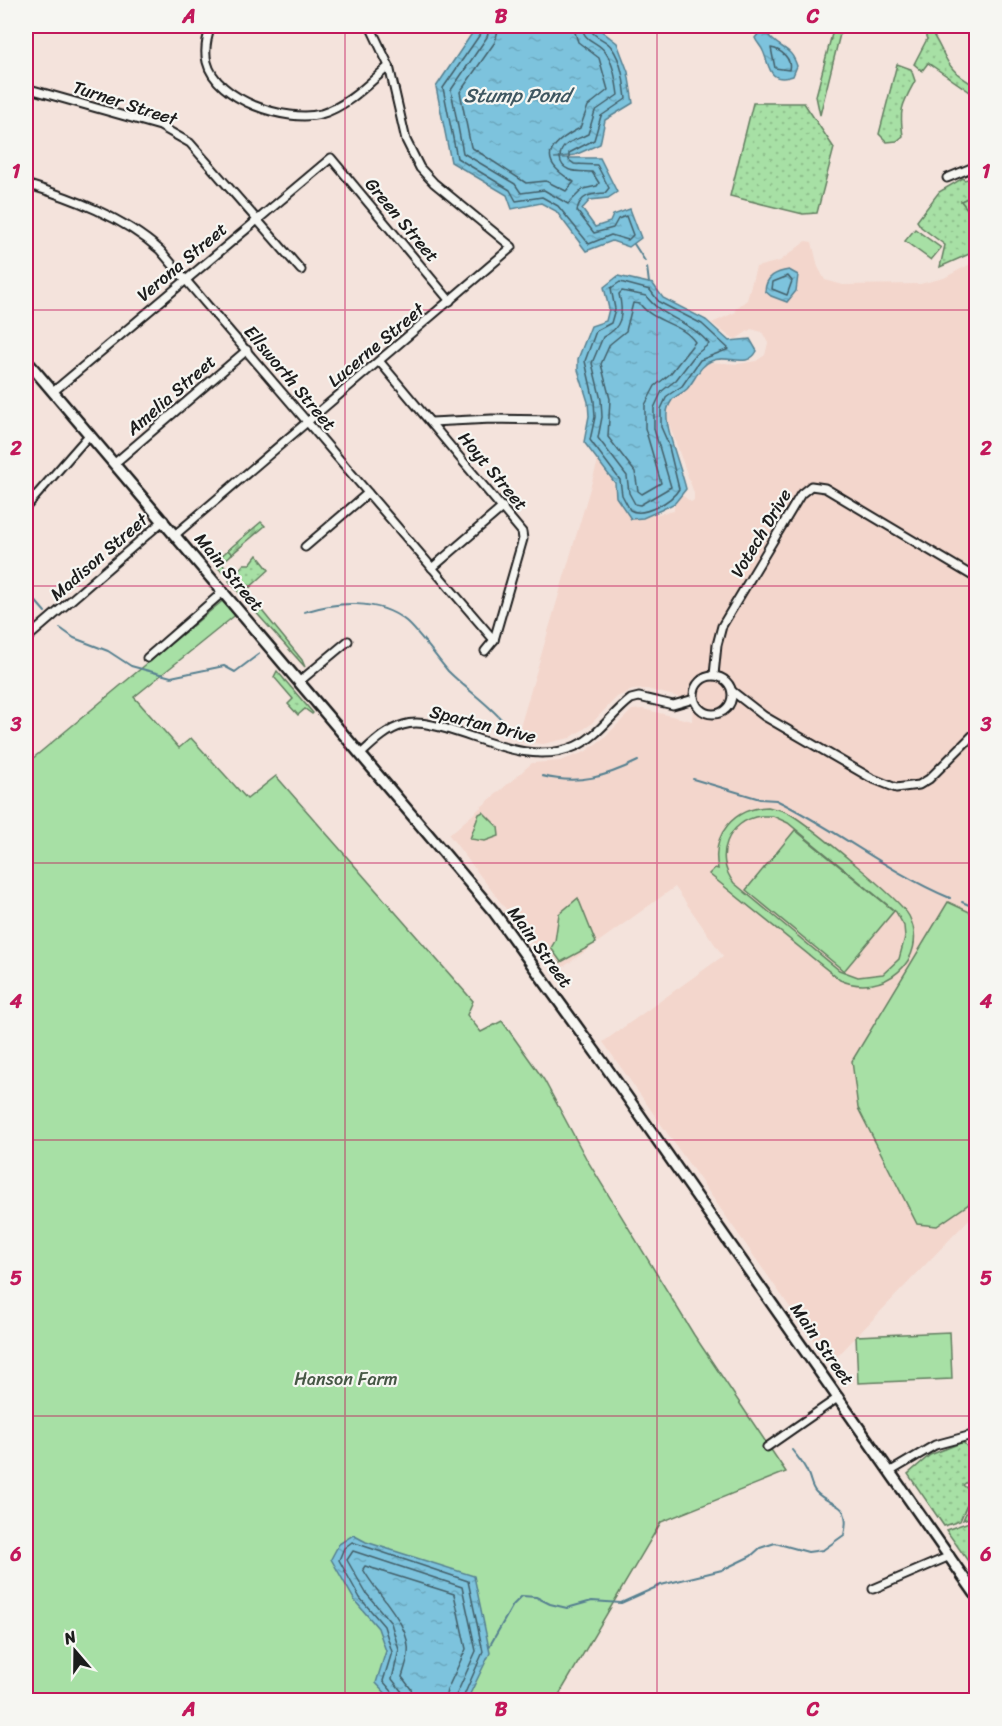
<svg xmlns="http://www.w3.org/2000/svg" width="1002" height="1726" font-family="Sriracha,sans-serif">
  <defs>
    <pattern id="grass-dots" width="8" height="8" patternUnits="userSpaceOnUse" patternTransform="scale(1.5)"><rect width="8" height="8" fill="#a7e0a5"/><path d="M2 2h.1M6 6h.1" fill="none" stroke="#8fc08d" stroke-width="1.8" stroke-linecap="round"/></pattern>
    <pattern id="forest-firs" width="22" height="20" patternUnits="userSpaceOnUse" patternTransform="scale(1.5)"><rect width="22" height="20" fill="#a7e0a5"/><path d="M5 1l3.5 6h-7zM16 11l3.5 6h-7z" fill="#8fc08d"/></pattern>
    <pattern id="water-ripples" width="26" height="14" patternUnits="userSpaceOnUse" patternTransform="scale(1.5)"><rect width="26" height="14" fill="#7dc3dd"/><path d="M2 4q2-2 4 0t4 0M15 11q2-2 4 0t4 0" fill="none" stroke="#6ba7bd"/></pattern>
  </defs>
  <rect width="100%" height="100%" fill="#f4e3dc"/>
  <filter id="ink" filterUnits="userSpaceOnUse"><feTurbulence type="fractalNoise" baseFrequency=".0167" numOctaves="2"/><feDisplacementMap in="SourceGraphic" scale="12" xChannelSelector="R" yChannelSelector="G"/><feConvolveMatrix kernelMatrix="1 2 1 2 8 2 1 2 1" color-interpolation-filters="sRGB"/></filter>
  <g filter="url(#ink)">
    <polygon fill="#f3d6cc" points="806,241 812,242 818,267 825,280 843,285 920,284 944,278 976,261 976,1212 830,1364 603,1042 723,956 675,887 555,973 449,835 532,763 560,761 585,752 605,737 632,710 643,709 692,721 693,701 647,689 632,690 617,697 590,725 570,738 543,744 516,741 598,461 612,480 617,497 646,516 674,511 674,505 682,495 691,502 694,500 694,493 665,413 669,404 709,362 738,364 756,361 765,355 768,343 762,332 751,329 736,339 730,337 712,323 736,312 735,309 747,300 756,267 780,261"/>
    <g fill="url(#grass-dots)" stroke="#627e60" stroke-width="1.5">
      <polygon points="834,26 842,26 820,115 816,96"/>
      <path d="M910,26h17c21,27 14,42 49,60v10l-48,-33 -6,8 -8,-7 13,-25 -2,-5z"/>
      <path d="M897,64l14,5 4,12c-13,24 -16,28 -12,55l-6,5 -10,1 -8,-8z"/>
      <polygon points="753,103 804,103 834,148 817,213 803,214 730,196"/>
      <polygon points="963,178 964,180 972,178 976,194 961,201 976,220 976,251 940,267 945,245 921,227 917,221 939,192"/>
      <polygon points="228,550 232,554 222,563 225,568 222,572 214,563"/>
      <polygon points="257,555 269,570 246,591 248,593 241,595 229,581 244,564 250,564"/>
      <polygon points="254,601 302,660 305,667 252,608"/>
      <polygon points="277,671 313,713 312,714 305,709 298,715 288,704 293,699 274,677"/>
      <polygon points="963,1442 976,1457 976,1483 967,1482 963,1485 972,1493 960,1521 944,1526 908,1474 930,1455"/>
      <polygon points="974,1495 976,1495 976,1511 971,1517 963,1520"/>
      <polygon points="972,1521 976,1523 976,1560 970,1564 946,1530"/>
    </g>
    <polygon fill="url(#forest-firs)" stroke="#627e60" stroke-width="1.5" points="261,522 265,526 232,554 228,550"/>
    <g fill="#a7e0a5" stroke="#627e60" stroke-width="1.5" fill-rule="evenodd">
      <polygon points="976,194 976,220 961,201"/>
      <polygon points="915,229 941,248 931,260 905,241"/>
      <polygon points="226,598 238,613 134,697 179,748 191,738 247,799 276,776 473,1001 467,1015 481,1032 502,1021 544,1080 587,1160 694,1335 786,1472 661,1522 556,1700 26,1700 26,764"/>
      <path d="M768,807c8,2 15,3 22,7 19,11 110,85 119,102 22,44 -27,83 -69,64l-131,-106 6,-6 3,1c-7,-35 16,-61 50,-62zM761,816h12l15,7 108,89 8,14 1,11 -6,22 -16,15 -25,3 -19,-7 -105,-87c-21,-26 -6,-63 27,-67z"/>
      <polygon points="483,812 498,827 499,836 485,841 470,839 479,814"/>
      <polygon points="795,830 894,911 844,971 746,890"/>
      <polygon points="578,898 596,943 561,962 551,948 555,941 559,914"/>
      <polygon points="948,902 976,915 976,1199 937,1226 917,1224 858,1108 852,1061"/>
      <polygon points="950,1332 952,1379 858,1383 856,1336"/>
    </g>
    <g fill="url(#water-ripples)" stroke="#568090" stroke-width="1.5">
      <polygon points="477,26 595,26 617,43 628,72 633,103 605,120 600,144 575,155 554,158 600,158 617,192 608,198 590,200 582,209 595,227 610,222 613,215 630,209 641,238 629,247 612,241 586,251 556,211 541,203 512,209 507,195 451,162 436,87"/>
      <path d="M763,28c4,4 6,9 10,12 12,11 18,8 24,26l-4,10c-25,8 -23,-10 -30,-25 -2,-5 -6,-8 -8,-13z"/>
      <path d="M789,270l9,5 -2,16 -9,11 -16,-6 -6,-5c1,-15 11,-19 24,-21z"/>
      <path d="M618,276l35,8 10,14 43,22 23,21 21,-2 7,12c-10,19 -30,2 -46,10 -11,4 -16,19 -24,28 -4,4 -11,6 -15,11 -2,3 -5,9 -5,13 -2,15 15,58 19,76l-11,14 -14,7 -18,8 -12,1 -15,-22 -1,-14 -31,-41 5,-26 -1,-14 -10,-32v-11l13,-33 15,-5 3,-12 -5,-22z"/>
      <polygon points="353,1535 366,1542 474,1576 490,1653 467,1700 392,1700 376,1683 386,1651 378,1628 355,1601 331,1559 339,1544"/>
    </g>
    <g fill="none" stroke-linecap="round" stroke-linejoin="round">
      <g stroke="#435f69" stroke-width="1.5">
        <path d="M482,26l-1,7 -38,55 14,70 53,32 6,11 26,-4 16,9 31,38 22,-9 17,5 5,-5 -7,-19 -8,3 -5,9 -19,5 -17,-22c2,-16 15,-17 28,-18l4,-5 -12,-23 -23,-1 -5,-4v-7l25,-13 7,-24 25,-17c-2,-17 -4,-37 -14,-51 -6,-10 -21,-10 -22,-22"/>
        <path d="M490,26l-3,11 -36,53 12,63 52,31 6,9 23,-3 24,14 15,-15 14,-3 2,-3 -7,-11c-12,-1 -30,2 -32,-14 0,-5 2,-10 6,-13 6,-5 15,-7 22,-11l7,-23 23,-16c-2,-14 -4,-30 -12,-42 -7,-12 -23,-11 -24,-27"/>
        <path d="M499,26l-4,16 -35,50 11,55 55,36 20,-2 20,10 8,-9c-37,-21 -27,-37 6,-54l8,-22 20,-16 -9,-32 -21,-16 -5,-16"/>
        <path d="M771,48c11,2 21,11 18,22l-14,-2z"/>
        <polygon points="788,276 792,281 787,295 772,289 773,282"/>
        <path d="M620,282l30,8 9,12 43,22 27,25 -29,11 -18,26 -15,10 -6,13v18l7,16 11,46c-7,12 -36,29 -49,21l-8,-15 -2,-15 -30,-40 5,-23 -1,-16 -9,-40 11,-30 15,-8 4,-14 -4,-21z"/>
        <path d="M622,291l24,5c16,22 46,26 63,48l-14,11 -19,25 -14,11 -8,17v21l17,58 -31,18 -5,-1 -6,-11 -2,-17 -29,-38 4,-21 -1,-17 -9,-37 11,-26c19,-9 21,-23 16,-43z"/>
        <path d="M633,303l7,1c14,19 42,19 55,38l-25,32 -15,12 -10,19v23l16,55 -19,11 -4,-3 -3,-19 -27,-35 2,-38 -9,-35 9,-20 16,-13z"/>
        <polyline points="396,1700 395,1695 383,1681 392,1652 384,1626 360,1598 339,1560 344,1548 352,1542 468,1581 483,1652 462,1700"/>
        <polyline points="404,1700 402,1692 392,1679 399,1650 391,1623 366,1593 347,1560 353,1551 462,1587 476,1651 454,1700"/>
        <path d="M413,1700l-2,-11 -9,-12c2,-7 5,-15 6,-22 4,-31 -32,-61 -45,-86l2,-3 89,28 12,55 -19,41 -2,10"/>
      </g>
      <g stroke="#568090" stroke-width="2">
        <polyline points="634,244 645,261"/>
        <polyline points="647,267 649,283"/>
        <polyline points="26,590 45,612"/>
        <path d="M304,612c32,-10 74,-14 102,9 14,12 29,35 42,50 20,20 43,34 61,57"/>
        <polyline points="60,628 74,638 108,651 131,666 171,677 224,666 235,672 259,654"/>
        <path d="M542,776c37,9 63,1 96,-15"/>
        <path d="M693,779l67,20 16,1c60,29 112,72 174,98"/>
        <polyline points="962,902 976,908"/>
        <path d="M489,1647l24,-42 9,-9 14,1 14,7 17,4 25,-7 29,2 40,-18 61,-15 29,-14 9,-8 15,-5 33,9 15,-2 21,-15c8,-35 -13,-27 -28,-43 -5,-5 -5,-12 -8,-18 -3,-9 -10,-16 -16,-24"/>
      </g>
      <defs>
        <g id="street">
          <polyline points="128,26 134,28"/>
          <path d="M211,26c-4,11 -7,24 -4,36 9,38 80,61 114,52 27,-8 48,-31 68,-48"/>
          <polyline points="26,37 29,26"/>
          <polyline points="26,88 160,126 190,143 301,270"/>
          <polyline points="947,178 976,166"/>
          <path d="M26,184c46,14 97,33 134,66l334,390"/>
          <polyline points="380,362 522,532 523,539 494,640 485,651"/>
          <polyline points="54,391 331,158 450,301"/>
          <polyline points="431,422 492,419 555,420"/>
          <polyline points="115,463 247,350"/>
          <polyline points="26,507 90,434"/>
          <polyline points="176,534 512,247 434,183 420,168 406,140 389,66 370,26"/>
          <polyline points="305,547 368,493"/>
          <polyline points="432,568 503,507"/>
          <polyline points="26,639 164,520"/>
          <polyline points="147,658 224,591"/>
          <polyline points="714,675 717,645 722,626 801,494 811,486 825,488 976,578"/>
          <circle cx="713" cy="695" r="19"/>
          <polyline points="300,681 348,641"/>
          <polyline points="732,691 764,716 871,778 896,788 919,785 929,779 976,732"/>
          <path d="M362,753c12,-11 24,-23 41,-28 14,-5 30,0 44,4 41,12 87,36 129,17 23,-10 35,-32 55,-47l8,-2 34,8 21,-6"/>
          <polyline points="767,1447 839,1397"/>
          <polyline points="891,1471 935,1445 976,1434"/>
          <polyline points="873,1589 950,1556"/>
        </g>
        <polyline id="secondary" points="26,360 494,912 604,1064 976,1595"/>
      </defs>
      <use href="#street" stroke="#1c1c1c" stroke-width="11"/>
      <use href="#secondary" stroke="#1c1c1c" stroke-width="14"/>
      <use href="#street" stroke="#f6f6f2" stroke-width="7"/>
      <use href="#secondary" stroke="#f6f6f2" stroke-width="9"/>
    </g>
  </g>
  <path fill="none" stroke="#c2185b" stroke-width="1.5" stroke-opacity="0.55" d="M345,26v1674M657,26v1674M26,310h950M26,586h950M26,863h950M26,1140h950M26,1416h950"/>
  <g text-anchor="middle" stroke-width="4.5" stroke-linejoin="round" paint-order="stroke">
    <g font-size="18" fill="#1c1c1c" stroke="#f6f6f2">
      <text transform="translate(125 103) rotate(18)" y="6">Turner Street</text>
      <text transform="translate(402 220) rotate(50)" y="6">Green Street</text>
      <text transform="translate(182 262) rotate(-40)" y="6">Verona Street</text>
      <text transform="translate(376 345) rotate(-40)" y="6">Lucerne Street</text>
      <text transform="translate(290 378) rotate(50)" y="6">Ellsworth Street</text>
      <text transform="translate(171 395) rotate(-41)" y="6">Amelia Street</text>
      <text transform="translate(493 471) rotate(50)" y="6">Hoyt Street</text>
      <text transform="translate(761 533) rotate(-59)" y="6">Votech Drive</text>
      <text transform="translate(99 557) rotate(-41)" y="6">Madison Street</text>
      <text transform="translate(229 572) rotate(50)" y="6">Main Street</text>
      <text transform="translate(483 724) rotate(14)" y="6">Spartan Drive</text>
      <text transform="translate(540 947) rotate(54)" y="6">Main Street</text>
      <text transform="translate(822 1344) rotate(55)" y="6">Main Street</text>
    </g>
    <g font-size="18" fill="#465745" stroke="#f6f6f2">
      <text x="346" y="1385">Hanson Farm</text>
    </g>
    <g font-size="20" font-style="italic" fill="#3e5660" stroke="#f6f6f2">
      <text x="517" y="102">Stump Pond</text>
    </g>
  </g>
  <rect width="1002" height="1726" fill="none" stroke="#f6f6f2" stroke-width="66"/>
  <g transform="translate(75 1651) rotate(340)" stroke="#f6f6f2" stroke-width="4.5" paint-order="stroke">
  <path d="M0-4.5L10 22L0 15L-10 22Z" fill="#1c1c1c"/>
  <text y="-9" font-size="16" font-weight="bold" text-anchor="middle" fill="#1c1c1c">N</text>
  </g>
  <rect x="33" y="33" width="936" height="1660" fill="none" stroke="#c2185b" stroke-width="2"/>
  <g font-size="20" text-anchor="middle" font-weight="bold" fill="#c2185b">
    <text x="189" y="23">A</text>
    <text x="501" y="23">B</text>
    <text x="813" y="23">C</text>
    <text x="16" y="178">1</text>
    <text x="986" y="178">1</text>
    <text x="16" y="455">2</text>
    <text x="986" y="455">2</text>
    <text x="16" y="731">3</text>
    <text x="986" y="731">3</text>
    <text x="16" y="1008">4</text>
    <text x="986" y="1008">4</text>
    <text x="16" y="1285">5</text>
    <text x="986" y="1285">5</text>
    <text x="16" y="1561">6</text>
    <text x="986" y="1561">6</text>
    <text x="189" y="1716">A</text>
    <text x="501" y="1716">B</text>
    <text x="813" y="1716">C</text>
  </g>
</svg>
